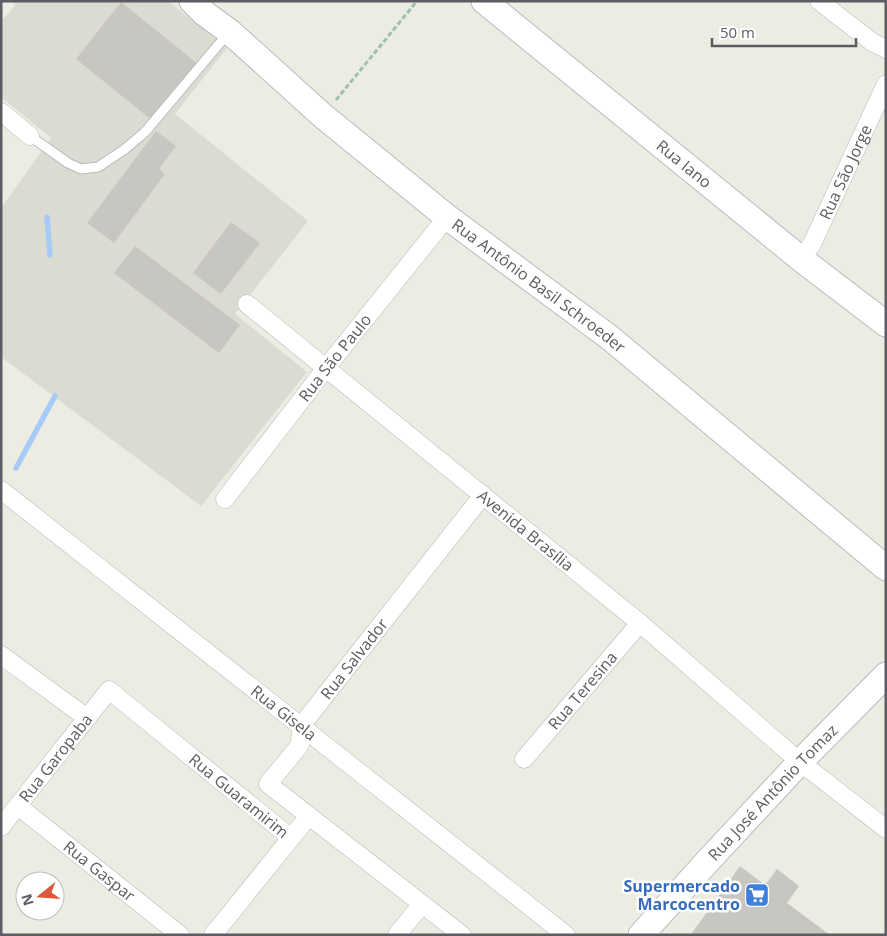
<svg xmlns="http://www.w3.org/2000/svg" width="887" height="936" font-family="'Open Sans',sans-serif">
  <rect width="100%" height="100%" fill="#edece3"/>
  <polygon fill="#dcdbd1" points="10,1 168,1 227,48 175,114 308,221 235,314 307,372 201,506 1,357 1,208 51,138 1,97 1,22 15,5"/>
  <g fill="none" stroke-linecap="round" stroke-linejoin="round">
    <g stroke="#a7cbf8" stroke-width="5.5">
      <polyline points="47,217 50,255"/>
      <polyline points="16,468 55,396"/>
    </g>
  </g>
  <g fill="#c8c6c0">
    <polygon points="121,2 198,64 153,121 76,59"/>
    <polygon points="156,131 176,146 159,169 165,174 114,243 87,223"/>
    <polygon points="231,222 260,243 221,294 193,273"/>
    <polygon points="135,246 240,325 219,353 114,273"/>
    <polygon points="740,866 765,885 777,869 799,886 787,903 830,935 694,935 692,933"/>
  </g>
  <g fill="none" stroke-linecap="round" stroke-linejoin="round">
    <defs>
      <polyline id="lane" points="30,136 68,163 81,169 98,167 125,149 145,132 219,44 230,33"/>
      <g id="street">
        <polyline points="819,1 872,42 886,49"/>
        <polyline points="1,112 30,136"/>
        <path id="s1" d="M801,259l11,-15 74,-160"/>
        <path id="s2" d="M247,304l393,319 160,139 86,67"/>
        <path id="s3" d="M1,490l565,445"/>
        <path id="s4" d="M225,499l101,-131 121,-151"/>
        <polyline points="1,655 87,718"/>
        <path id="s5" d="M524,759l116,-136"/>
        <path id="s6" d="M18,806l162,129"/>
        <path id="s7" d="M1,827l108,-137 182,148 18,-22"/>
        <polyline points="213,935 291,838"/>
        <polyline points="397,935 422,904"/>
        <path id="s8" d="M462,935l-194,-151 32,-39 1,-19 182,-231"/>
      </g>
      <g id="secondary">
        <path id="s9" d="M192,1l12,12 26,19 93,84 124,101 162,120 277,231"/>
        <path id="s10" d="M484,1l317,258 85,65"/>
        <path id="s11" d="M641,935l65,-72 94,-101 86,-87"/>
      </g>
    </defs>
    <use href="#lane" stroke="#b8b9be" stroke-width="11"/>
    <use href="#street" stroke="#b8b9be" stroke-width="19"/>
    <use href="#secondary" stroke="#b8bac0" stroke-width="27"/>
    <polyline stroke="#9bc2ab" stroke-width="3" stroke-dasharray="5 2.5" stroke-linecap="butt" points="336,100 417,1"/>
    <use href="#lane" stroke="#fff" stroke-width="9"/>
    <use href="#street" stroke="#fff" stroke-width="18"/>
    <use href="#secondary" stroke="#fff" stroke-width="25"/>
  </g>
  <defs>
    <symbol id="supermarket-square" viewBox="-11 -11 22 22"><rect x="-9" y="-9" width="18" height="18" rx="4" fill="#3f7fe0" stroke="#fff"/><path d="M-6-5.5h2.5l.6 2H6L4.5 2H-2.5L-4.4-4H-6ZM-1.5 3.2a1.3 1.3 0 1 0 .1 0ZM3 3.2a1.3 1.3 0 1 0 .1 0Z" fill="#fff"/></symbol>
  </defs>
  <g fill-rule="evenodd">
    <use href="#supermarket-square" x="743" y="881" width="28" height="28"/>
  </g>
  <g text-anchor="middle" stroke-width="5" stroke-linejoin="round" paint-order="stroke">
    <g font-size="16" fill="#5b5d62" stroke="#fff">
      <text dy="6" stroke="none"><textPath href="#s10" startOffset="258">Rua Iano</textPath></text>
      <text dy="6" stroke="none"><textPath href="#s1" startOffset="98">Rua São Jorge</textPath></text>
      <text dy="6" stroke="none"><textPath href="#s9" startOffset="449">Rua Antônio Basil Schroeder</textPath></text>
      <text dy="6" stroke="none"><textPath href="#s4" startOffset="179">Rua São Paulo</textPath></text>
      <text dy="6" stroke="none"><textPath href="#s2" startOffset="359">Avenida Brasília</textPath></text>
      <text dy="6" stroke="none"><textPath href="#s8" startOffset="401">Rua Salvador</textPath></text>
      <text dy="6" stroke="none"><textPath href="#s5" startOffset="90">Rua Teresina</textPath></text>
      <text dy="6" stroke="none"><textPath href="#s3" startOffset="360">Rua Gisela</textPath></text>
      <text dy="6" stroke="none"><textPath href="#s7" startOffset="88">Rua Garopaba</textPath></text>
      <text dy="6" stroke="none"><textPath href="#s11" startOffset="194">Rua José Antônio Tomaz</textPath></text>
      <text dy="6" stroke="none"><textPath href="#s7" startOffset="342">Rua Guaramirim</textPath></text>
      <text dy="6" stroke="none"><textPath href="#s6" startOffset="104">Rua Gaspar</textPath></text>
    </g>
    <g font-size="16" font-weight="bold" fill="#366cbe" stroke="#fff" text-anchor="end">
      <text x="740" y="892">Supermercado<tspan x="740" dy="18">Marcocentro</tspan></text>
    </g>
  </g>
  <rect width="887" height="936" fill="none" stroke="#5b5d62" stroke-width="5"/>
  <g transform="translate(40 896) rotate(253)"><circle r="24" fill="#ffffff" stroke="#bdbec0"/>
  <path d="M0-4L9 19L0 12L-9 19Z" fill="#dc5a39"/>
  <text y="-8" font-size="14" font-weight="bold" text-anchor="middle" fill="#5b5d62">N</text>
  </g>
  <path d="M712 38v8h144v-8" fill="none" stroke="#5b5d62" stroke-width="2.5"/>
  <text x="720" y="38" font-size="15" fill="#5b5d62" stroke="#ffffff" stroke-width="4" paint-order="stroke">50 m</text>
</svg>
